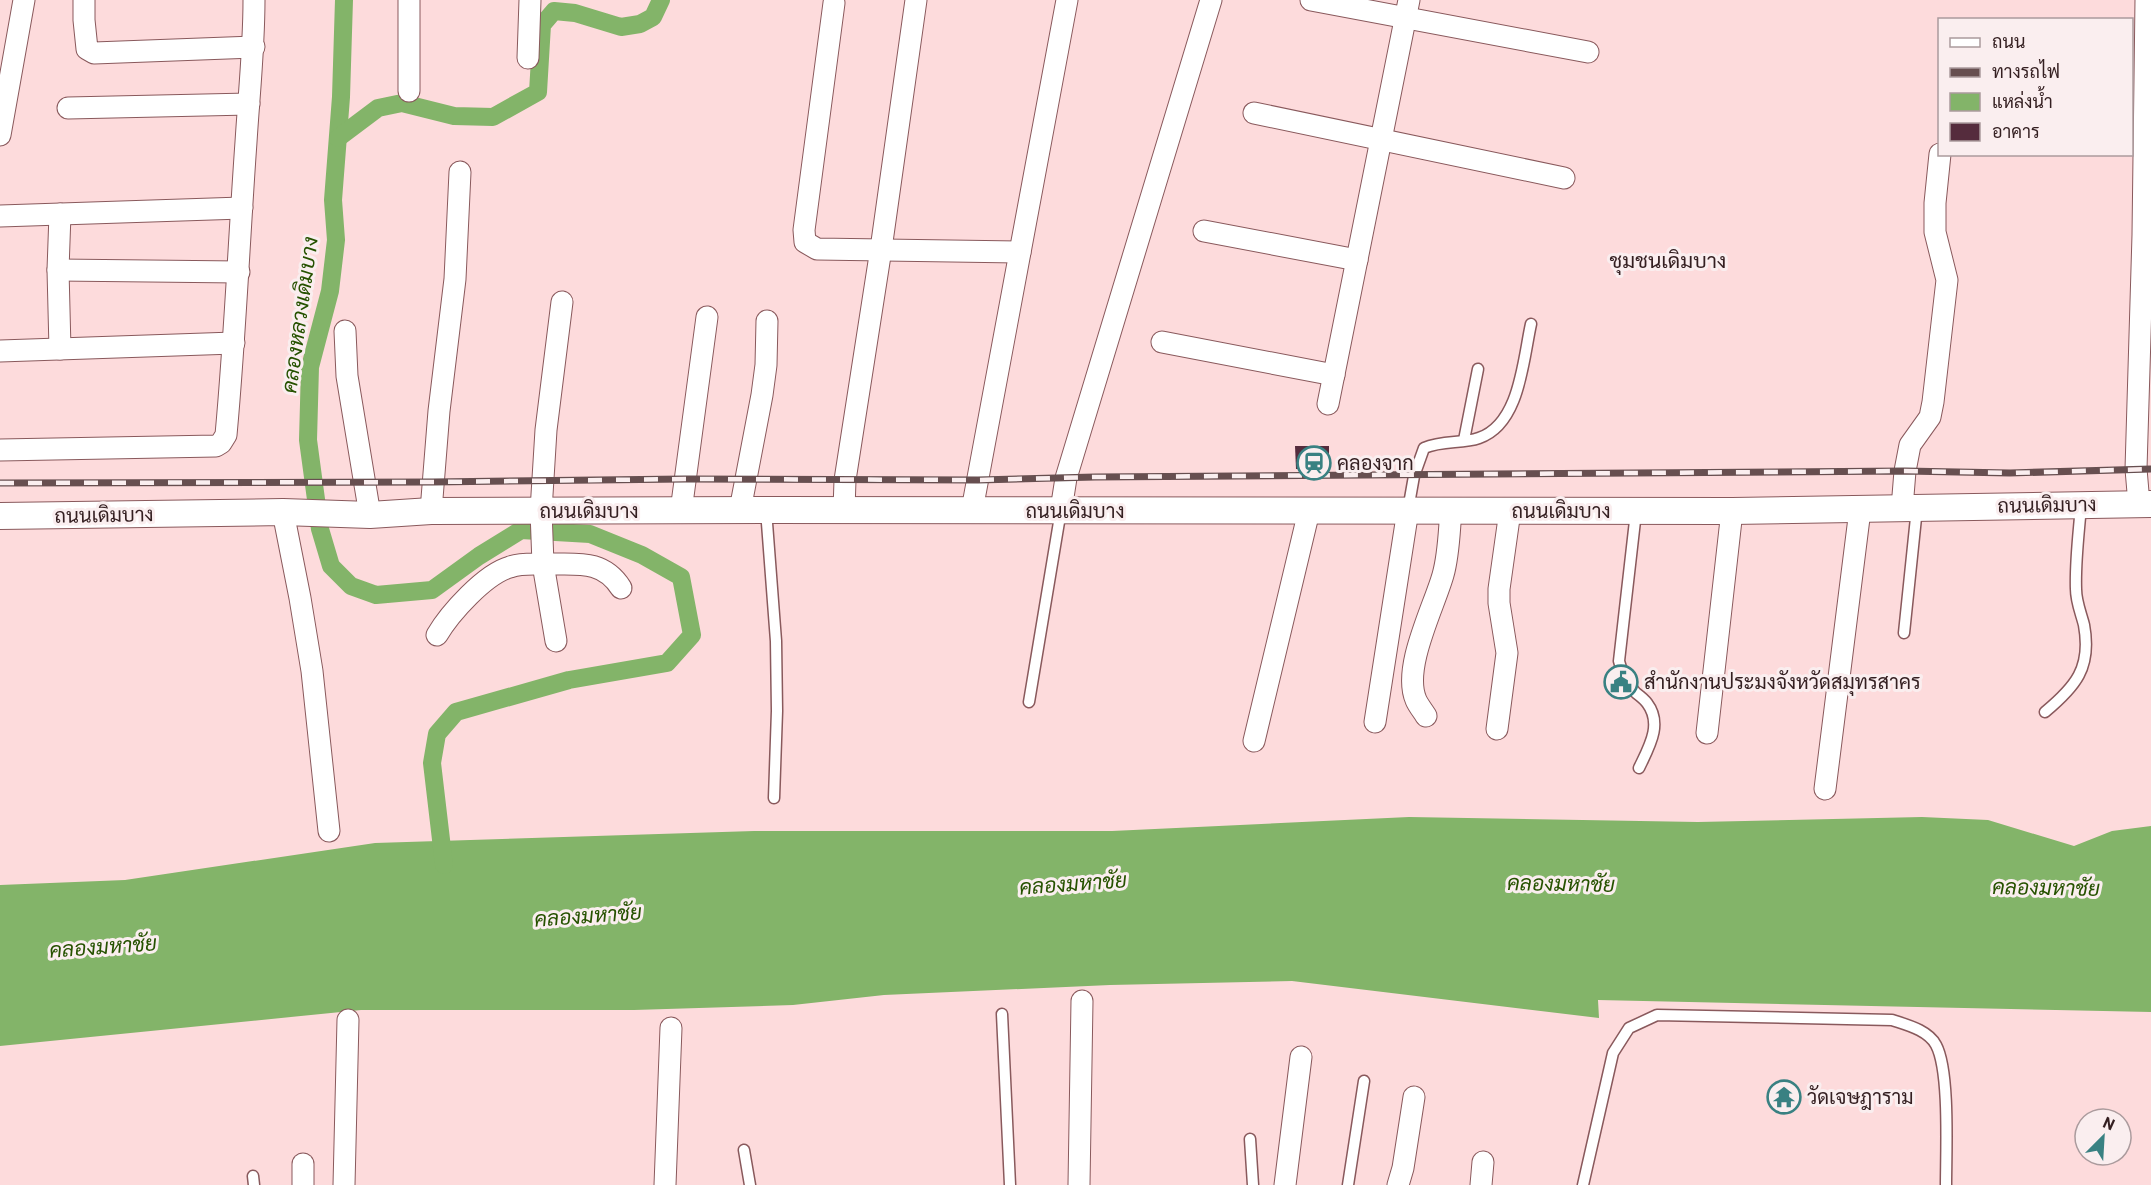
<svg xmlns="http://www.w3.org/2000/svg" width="2151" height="1185" font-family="Barlow,Sarabun,sans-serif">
  <rect width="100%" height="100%" fill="#fddbdc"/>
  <polygon fill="#83b469" points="1409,817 1698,822 1922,817 1988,820 2074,846 2112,831 2151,826 2151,1012 1598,1000 1599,1018 1292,981 1110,985 884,995 793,1005 634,1010 361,1010 0,1046 0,885 125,880 375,843 754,831 1112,831"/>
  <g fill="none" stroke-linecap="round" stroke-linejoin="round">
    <g stroke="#83b469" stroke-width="18">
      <polyline points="344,0 341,97 333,200 336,240 330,291 310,367 308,440 320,529 331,566 351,586 376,595 432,590 479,556 521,530 590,534 642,555 681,577 692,635 667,663 569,680 456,712 437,734 432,763 444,865"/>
      <polyline points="338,138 378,108 402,103 454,116 493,117 538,92 542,25 554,11 575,13 621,27 640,24 653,17 661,0"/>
    </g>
  </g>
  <polygon fill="#552c3d" points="1295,446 1329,446 1329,469 1296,469"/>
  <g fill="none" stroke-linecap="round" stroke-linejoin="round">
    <defs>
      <g id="service">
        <polyline points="1464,440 1478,369"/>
        <polyline points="766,510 776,641 777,711 774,798"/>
        <path d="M1408,510l6,-34 10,-28c19,-8 38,-4 55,-10 41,-14 44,-78 52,-114"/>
        <path d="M1636,512l-17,149c3,13 8,23 17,32 4,3 8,6 11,10 16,21 2,44 -8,65"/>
        <polyline points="1904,633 1917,508"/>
        <polyline points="1029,702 1061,510"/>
        <path d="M2045,712c30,-25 47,-44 39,-87 -3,-12 -8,-23 -8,-36 -1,-28 3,-57 5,-84"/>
        <polyline points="1002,1014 1010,1185"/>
        <polyline points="1250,1139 1253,1185"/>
        <polyline points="744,1150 750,1185"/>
        <polyline points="253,1176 254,1185"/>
        <polyline points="1348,1185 1364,1081"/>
        <path d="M1583,1185l30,-132 16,-25 28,-13 235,5c15,5 36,10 44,25 14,26 10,108 10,140"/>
      </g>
      <g id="minor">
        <polyline points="84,0 84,20 87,49 94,53 254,47"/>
        <polyline points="409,0 409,91"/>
        <polyline points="1311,0 1588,52"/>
        <polyline points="834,3 804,230 805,242 817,249 1020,252"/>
        <polyline points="528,58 530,0"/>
        <polyline points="68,108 249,104"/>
        <polyline points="1254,113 1564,178"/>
        <polyline points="0,135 24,0"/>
        <polyline points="0,216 242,208"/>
        <polyline points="1204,231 1357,260"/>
        <polyline points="58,270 239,272"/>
        <polyline points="345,331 347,376 370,515"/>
        <polyline points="1162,342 1334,375"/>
        <polyline points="60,349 58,270 60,214"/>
        <polyline points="0,351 234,343"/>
        <polyline points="1328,404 1409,0"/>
        <path d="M0,450l216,-4 5,-3 5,-8c9,-97 13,-195 20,-293 3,-48 8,-94 8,-142"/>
        <polyline points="2139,504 2136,469 2143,235 2146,0"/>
        <polyline points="1902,508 1905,471 1910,445 1930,417 1933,402 1947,280 1935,232 1935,203 1940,154"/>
        <polyline points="740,510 762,395 766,365 767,321"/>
        <polyline points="844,510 845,480 881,249 916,0"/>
        <polyline points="972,510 1067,0"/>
        <polyline points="1061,510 1066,478 1211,0"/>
        <polyline points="431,511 439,411 455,279 460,172"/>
        <polyline points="681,511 707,317"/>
        <polyline points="283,512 300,598 312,671 329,831"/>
        <path d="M437,635c13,-22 48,-61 73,-68 10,-4 22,-3 33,-3l-2,-53 5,-81 16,-128"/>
        <path d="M556,641l-13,-77c32,1 59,-6 78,24"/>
        <path d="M1426,716c-3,-5 -8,-11 -10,-16 -14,-32 18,-93 27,-125 6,-21 6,-43 8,-65"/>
        <polyline points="1375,722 1408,510"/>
        <polyline points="1497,729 1507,653 1499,603 1499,589 1510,511"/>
        <polyline points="1707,733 1732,511"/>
        <polyline points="1254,741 1309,511"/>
        <polyline points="1825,789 1860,510"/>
        <polyline points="303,1164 303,1185"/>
        <polyline points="344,1185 348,1020"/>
        <polyline points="665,1185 671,1028"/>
        <polyline points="1079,1185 1082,1001"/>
        <polyline points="1285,1185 1301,1057"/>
        <polyline points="1398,1185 1403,1168 1414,1097"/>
        <polyline points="1481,1185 1483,1162"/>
      </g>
      <polyline id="tertiary" points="0,516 283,512 370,515 431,511 766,510 1732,511 2151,504"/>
    </defs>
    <use href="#service" stroke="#89595c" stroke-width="13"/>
    <use href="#minor" stroke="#89595c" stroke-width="23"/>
    <use href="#tertiary" stroke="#89595c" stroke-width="28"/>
    <use href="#service" stroke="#fff" stroke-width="10"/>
    <use href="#minor" stroke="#fff" stroke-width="21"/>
    <use href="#tertiary" stroke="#fff" stroke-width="26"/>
    <defs>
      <polyline id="rail" points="0,483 433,482 685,479 978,480 1095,477 1905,471 2010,473 2151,469"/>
    </defs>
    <use href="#rail" stroke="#674f50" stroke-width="7"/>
    <use href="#rail" stroke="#faeeef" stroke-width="4.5" stroke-dasharray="14" stroke-linecap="butt"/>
  </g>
  <defs>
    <symbol id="station-ring" viewBox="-11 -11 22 22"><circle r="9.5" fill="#faeeef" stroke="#398182" stroke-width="1.5"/><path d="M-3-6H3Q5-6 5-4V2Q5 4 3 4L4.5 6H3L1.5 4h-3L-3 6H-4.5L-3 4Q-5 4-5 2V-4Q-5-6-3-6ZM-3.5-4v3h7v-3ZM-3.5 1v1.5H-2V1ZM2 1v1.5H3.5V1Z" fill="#398182"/></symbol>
    <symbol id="civic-ring" viewBox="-11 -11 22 22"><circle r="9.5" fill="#faeeef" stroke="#398182" stroke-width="1.5"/><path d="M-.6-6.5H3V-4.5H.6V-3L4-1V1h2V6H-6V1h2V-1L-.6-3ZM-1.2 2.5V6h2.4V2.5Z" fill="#398182"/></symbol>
    <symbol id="temple-ring" viewBox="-11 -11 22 22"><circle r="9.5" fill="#faeeef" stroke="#398182" stroke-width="1.5"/><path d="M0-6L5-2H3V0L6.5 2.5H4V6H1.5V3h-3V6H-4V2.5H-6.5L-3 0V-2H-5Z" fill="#398182"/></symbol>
  </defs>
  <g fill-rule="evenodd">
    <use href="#station-ring" x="1295" y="444" width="38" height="38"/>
    <use href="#civic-ring" x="1602" y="663" width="38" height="38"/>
    <use href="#temple-ring" x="1765" y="1078" width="38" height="38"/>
  </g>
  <g text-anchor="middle" stroke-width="6" stroke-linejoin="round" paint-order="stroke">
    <g font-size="20" fill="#341f21" stroke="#faeeef" text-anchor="start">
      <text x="1337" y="470">คลองจาก</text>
      <text x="1644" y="689">สำนักงานประมงจังหวัดสมุทรสาคร</text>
      <text x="1807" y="1104">วัดเจษฎาราม</text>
    </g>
    <g font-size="20" fill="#341f21" stroke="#faeeef">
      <text transform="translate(2047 505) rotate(-1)" y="7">ถนนเดิมบาง</text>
      <text x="589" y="518">ถนนเดิมบาง</text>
      <text x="1075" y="518">ถนนเดิมบาง</text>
      <text x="1561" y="518">ถนนเดิมบาง</text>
      <text transform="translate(104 515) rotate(-1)" y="7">ถนนเดิมบาง</text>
    </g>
    <g font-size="21" fill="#341f21" stroke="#faeeef">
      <text x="1668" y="268">ชุมชนเดิมบาง</text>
    </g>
    <g font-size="21" font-style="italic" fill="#265200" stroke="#faeeef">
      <text transform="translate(300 315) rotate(-82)" y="7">คลองหลวงเดิมบาง</text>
      <text transform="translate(1073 884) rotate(-4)" y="7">คลองมหาชัย</text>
      <text transform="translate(1561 884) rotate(1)" y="7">คลองมหาชัย</text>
      <text transform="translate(2046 888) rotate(1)" y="7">คลองมหาชัย</text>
      <text transform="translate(588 916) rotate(-4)" y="7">คลองมหาชัย</text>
      <text transform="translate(103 947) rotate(-4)" y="7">คลองมหาชัย</text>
    </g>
  </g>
  <rect x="1938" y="18" width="195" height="138" fill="#faeeef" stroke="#ab9b9d" stroke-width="1.5"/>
  <rect x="1950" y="38" width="30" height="9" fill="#ffffff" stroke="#ab9b9d" stroke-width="1.5"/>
  <text x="1992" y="48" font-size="18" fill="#341f21">ถนน</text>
  <rect x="1950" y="68" width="30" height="9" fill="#674f50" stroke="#ab9b9d" stroke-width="1.5"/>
  <text x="1992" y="78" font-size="18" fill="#341f21">ทางรถไฟ</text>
  <rect x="1950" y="93" width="30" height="18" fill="#83b469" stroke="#ab9b9d" stroke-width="1.5"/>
  <text x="1992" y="108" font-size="18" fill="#341f21">แหล่งน้ำ</text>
  <rect x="1950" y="123" width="30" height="18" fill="#552c3d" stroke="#ab9b9d" stroke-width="1.5"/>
  <text x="1992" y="138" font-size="18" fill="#341f21">อาคาร</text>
  <g transform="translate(2103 1137) rotate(24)"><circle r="28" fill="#faeeef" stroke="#ab9b9d" stroke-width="1.5"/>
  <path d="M0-4.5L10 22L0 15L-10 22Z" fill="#398182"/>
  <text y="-9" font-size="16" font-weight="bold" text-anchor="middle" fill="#341f21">N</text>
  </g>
</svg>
